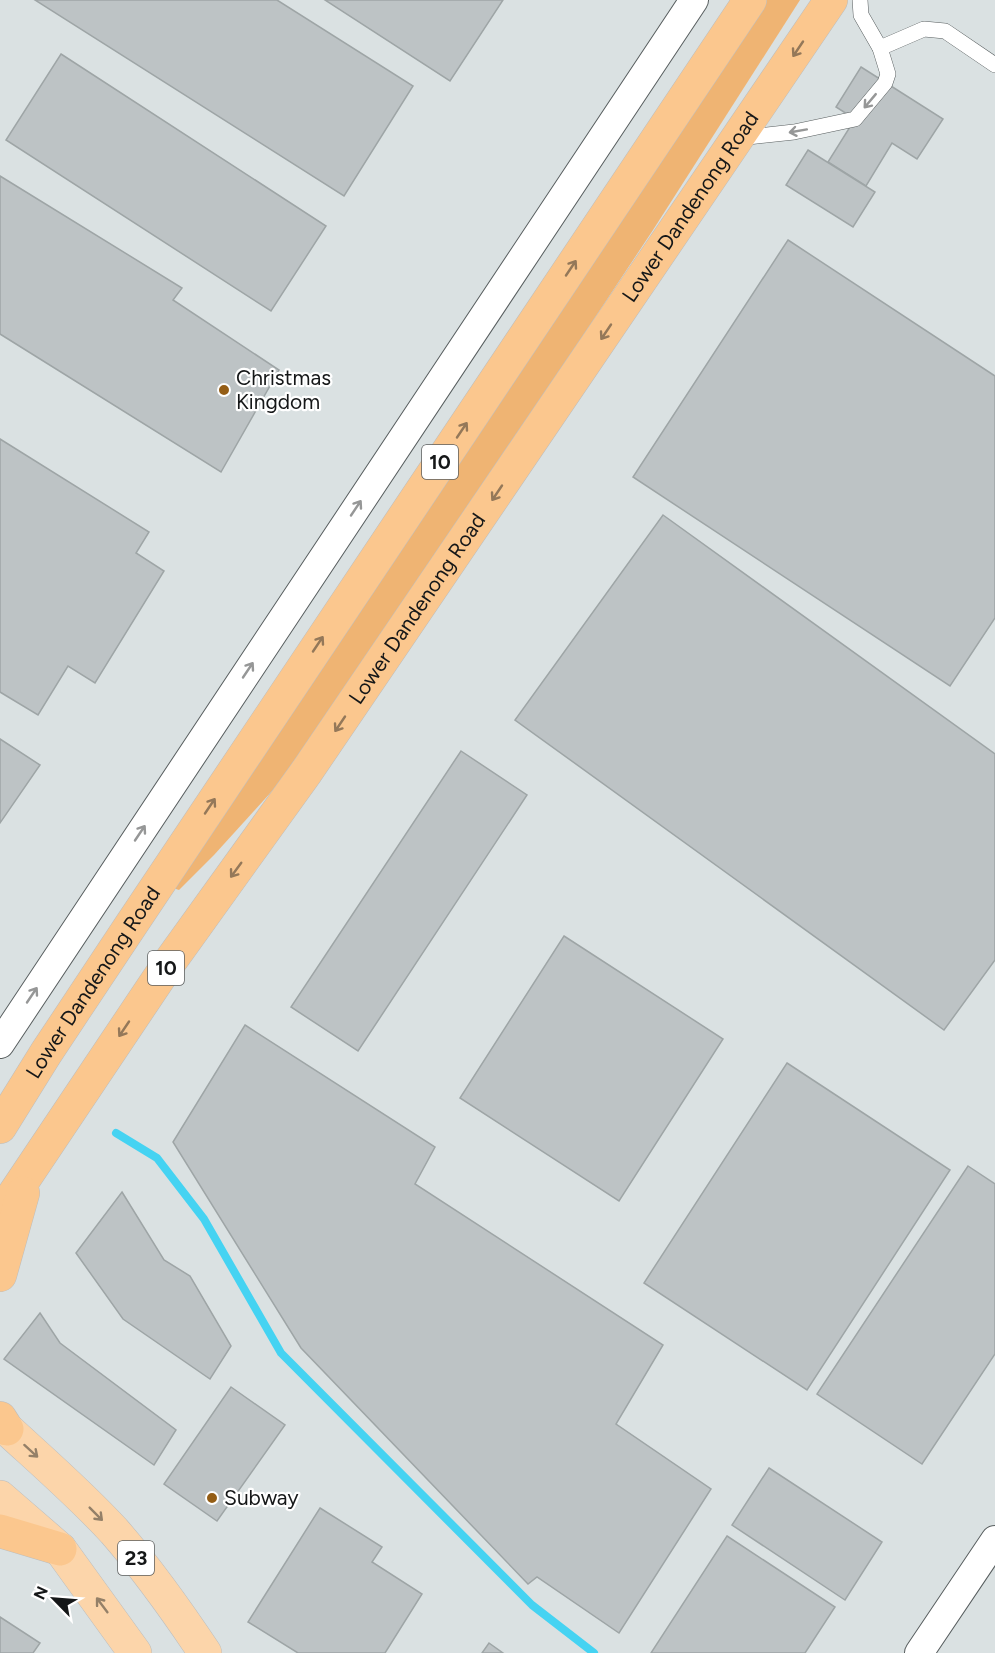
<svg xmlns="http://www.w3.org/2000/svg" width="995" height="1653" font-family="Figtree,sans-serif">
  <rect width="100%" height="100%" fill="#dae1e2"/>
  <polygon fill="#efb473" points="760,0 800,0 653,230 340,703 273,790 214,855 179,890 176,889 174,886"/>
  <g fill="none" stroke-linecap="round" stroke-linejoin="round">
    <polyline stroke="#45d3f2" stroke-width="8" points="116,1133 157,1158 204,1219 281,1353 532,1605 594,1653"/>
  </g>
  <g fill="#bdc3c5" stroke="#9ea5a6" stroke-width="1.5">
    <polygon points="35,0 277,0 413,86 344,196"/>
    <polygon points="325,0 503,0 450,81"/>
    <polygon points="61,54 326,226 271,311 6,140"/>
    <polygon points="861,67 943,119 917,159 892,143 866,186 828,162 855,119 836,107"/>
    <polygon points="808,150 875,192 853,227 786,185"/>
    <polygon points="0,176 182,288 173,300 279,370 221,472 0,334"/>
    <polygon points="788,240 995,376 995,618 950,686 633,477"/>
    <polygon points="0,439 149,532 136,553 164,571 95,683 68,666 38,715 0,692"/>
    <polygon points="663,515 995,754 995,960 944,1030 515,720"/>
    <polygon points="0,739 40,765 0,823"/>
    <polygon points="461,751 527,795 358,1051 291,1007"/>
    <polygon points="564,936 723,1039 619,1201 460,1098"/>
    <polygon points="245,1025 435,1147 415,1184 663,1345 616,1424 711,1489 619,1633 537,1577 528,1584 301,1348 173,1142"/>
    <polygon points="787,1063 950,1170 807,1390 644,1283"/>
    <polygon points="968,1166 995,1184 995,1354 922,1464 817,1394"/>
    <polygon points="122,1192 164,1260 190,1276 231,1346 210,1379 123,1319 76,1253"/>
    <polygon points="40,1313 60,1343 176,1430 154,1465 4,1359"/>
    <polygon points="231,1387 285,1425 217,1521 164,1484"/>
    <polygon points="769,1468 882,1542 845,1600 732,1525"/>
    <polygon points="320,1508 382,1547 372,1562 422,1594 385,1653 298,1653 248,1622"/>
    <polygon points="727,1536 835,1607 805,1653 651,1653"/>
    <polygon points="0,1617 40,1643 33,1653 0,1653"/>
    <polygon points="489,1643 503,1653 482,1653"/>
  </g>
  <g fill="none" stroke-linecap="round" stroke-linejoin="round">
    <defs>
      <g id="service">
        <polyline points="880,48 924,29 945,31 995,65"/>
        <polyline points="739,138 794,132 855,119 885,83 888,74 880,48 861,15 860,0"/>
      </g>
      <g id="minor">
        <polyline points="0,1044 694,0"/>
        <polyline points="919,1653 995,1540"/>
      </g>
      <g id="primary">
        <path d="M0,1425l7,4c36,33 74,66 107,102 34,39 63,80 91,122"/>
        <polyline points="0,1497 60,1549 135,1653"/>
      </g>
      <g id="trunk">
        <path id="s1" d="M0,1127l46,-74 85,-128 619,-925"/>
        <path id="s2" d="M0,1215l169,-252 138,-192 524,-771"/>
        <polyline points="0,1275 23,1193"/>
        <polyline points="0,1418 7,1429"/>
        <polyline points="0,1531 60,1549"/>
      </g>
    </defs>
    <use href="#service" stroke="#585e5f" stroke-width="16"/>
    <use href="#minor" stroke="#585e5f" stroke-width="30"/>
    <use href="#primary" stroke="#bdbebe" stroke-width="34"/>
    <use href="#trunk" stroke="#bdbebe" stroke-width="34"/>
    <use href="#service" stroke="#fff" stroke-width="15"/>
    <use href="#minor" stroke="#fff" stroke-width="28"/>
    <use href="#primary" stroke="#fcd5aa" stroke-width="33"/>
    <use href="#trunk" stroke="#fbc78e" stroke-width="33"/>
  </g>
  <defs><path id="oneway-shaft" d="M-6 0H5M1.5-3L5.5 0L1.5 3" fill="none" stroke-width="1.6" stroke-linecap="round" stroke-linejoin="round" transform="scale(1.5)"/></defs>
  <g stroke="#947859">
    <use href="#oneway-shaft" transform="translate(798 49) rotate(124)"/>
    <use href="#oneway-shaft" transform="translate(571 268) rotate(-56)"/>
    <use href="#oneway-shaft" transform="translate(606 332) rotate(124)"/>
    <use href="#oneway-shaft" transform="translate(462 430) rotate(-56)"/>
    <use href="#oneway-shaft" transform="translate(497 493) rotate(124)"/>
    <use href="#oneway-shaft" transform="translate(318 644) rotate(-56)"/>
    <use href="#oneway-shaft" transform="translate(340 724) rotate(124)"/>
    <use href="#oneway-shaft" transform="translate(210 806) rotate(-56)"/>
    <use href="#oneway-shaft" transform="translate(236 870) rotate(126)"/>
    <use href="#oneway-shaft" transform="translate(124 1029) rotate(124)"/>
  </g>
  <g stroke="#969797">
    <use href="#oneway-shaft" transform="translate(870 101) rotate(130)"/>
    <use href="#oneway-shaft" transform="translate(798 131) rotate(170)"/>
    <use href="#oneway-shaft" transform="translate(356 508) rotate(-56)"/>
    <use href="#oneway-shaft" transform="translate(248 670) rotate(-56)"/>
    <use href="#oneway-shaft" transform="translate(140 833) rotate(-56)"/>
    <use href="#oneway-shaft" transform="translate(32 995) rotate(-56)"/>
  </g>
  <g stroke="#948068">
    <use href="#oneway-shaft" transform="translate(31 1451) rotate(42)"/>
    <use href="#oneway-shaft" transform="translate(96 1514) rotate(45)"/>
    <use href="#oneway-shaft" transform="translate(102 1605) rotate(-127)"/>
  </g>
  <g fill="#945d15" stroke="#fff" stroke-width="2">
    <circle cx="224" cy="390" r="6"/>
    <circle cx="212" cy="1498" r="6"/>
  </g>
  <g text-anchor="middle" stroke-width="4.5" stroke-linejoin="round" paint-order="stroke">
    <g fill="#fff" stroke="#5b5d5d" stroke-width="1.5">
      <rect x="422" y="445" width="36" height="34" rx="4.5"/>
      <rect x="148" y="951" width="36" height="34" rx="4.5"/>
      <rect x="118" y="1541" width="36" height="34" rx="4.5"/>
    </g>
    <g font-size="20" font-weight="bold" fill="#151718">
      <text x="440" y="469">10</text>
      <text x="166" y="975">10</text>
      <text x="136" y="1565">23</text>
    </g>
    <g font-size="21" fill="#151718" stroke="#fff">
      <text dy="7" stroke="none"><textPath href="#s2" startOffset="1222">Lower Dandenong Road</textPath></text>
      <text dy="7" stroke="none"><textPath href="#s2" startOffset="736">Lower Dandenong Road</textPath></text>
      <text dy="7" stroke="none"><textPath href="#s1" startOffset="172">Lower Dandenong Road</textPath></text>
    </g>
    <g font-size="21" fill="#151718" stroke="#fff" text-anchor="start">
      <text x="236" y="385">Christmas<tspan x="236" dy="24">Kingdom</tspan></text>
      <text x="224" y="1505">Subway</text>
    </g>
  </g>
  <g transform="translate(54 1599) rotate(295)" stroke="#ffffff" stroke-width="4.5" paint-order="stroke">
  <path d="M0-4.5L10 22L0 15L-10 22Z" fill="#151718"/>
  <text y="-9" font-size="16" font-weight="bold" text-anchor="middle" fill="#151718">N</text>
  </g>
</svg>
